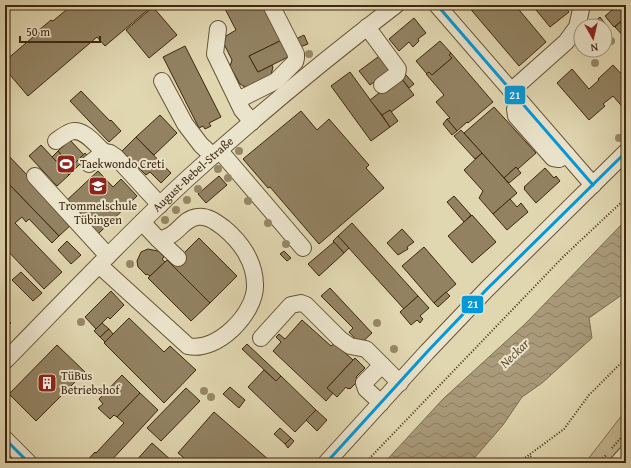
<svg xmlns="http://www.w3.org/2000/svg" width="631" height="468" font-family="'Gentium Book Plus',serif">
  <defs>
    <pattern id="water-waves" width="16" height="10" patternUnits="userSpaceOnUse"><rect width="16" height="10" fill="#a99a79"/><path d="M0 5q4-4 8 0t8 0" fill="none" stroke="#8b7e62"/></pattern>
  </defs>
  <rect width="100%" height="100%" fill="#e0d6b0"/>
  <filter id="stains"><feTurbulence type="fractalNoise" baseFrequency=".005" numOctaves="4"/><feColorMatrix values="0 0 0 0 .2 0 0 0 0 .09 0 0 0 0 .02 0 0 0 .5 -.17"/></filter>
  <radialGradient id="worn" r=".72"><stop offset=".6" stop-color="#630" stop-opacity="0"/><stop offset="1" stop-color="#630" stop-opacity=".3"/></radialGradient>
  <polygon fill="#c4b894" stroke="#817051" points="626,410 626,454 618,463 585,463"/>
  <polygon fill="url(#water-waves)" stroke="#7e6c4e" points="626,220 626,292 589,318 592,338 542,383 522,397 503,425 470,463 384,463 443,399 525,324"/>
  <g fill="#928262" stroke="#3e270e">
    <polygon points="72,5 147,5 150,8 105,46 97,37 28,96 5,69 5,61 40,31 39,30 51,20 53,21"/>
    <polygon points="223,5 264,5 282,40 249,56 258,72 272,65 273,67 271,75 247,87 243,86 240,84 230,66 232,60 224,44 226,36 236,30"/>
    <polygon points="467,5 515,5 546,42 519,66"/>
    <polygon points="532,5 564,5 569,12 550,27"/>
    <polygon points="618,5 626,5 626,17 614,27 605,16"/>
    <polygon points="153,7 177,35 149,58 126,30"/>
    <polygon points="600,17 606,25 605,26 590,26"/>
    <polygon points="414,18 426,33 418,39 419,41 413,47 409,42 399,51 389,39"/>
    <polygon points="623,20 626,24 626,39 615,27"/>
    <polygon points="304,35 308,44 300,47 296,39"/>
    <polygon points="282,40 290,56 258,72 249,56"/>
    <polygon points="440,41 451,53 449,55 452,58 432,75 429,72 427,74 416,61"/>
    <polygon points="185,46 221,117 209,123 211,126 205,129 203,126 199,128 163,57"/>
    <polygon points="451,53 493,102 468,123 467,122 457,131 447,119 450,118 436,102 444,95 426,74 429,72 432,75 452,58 449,55"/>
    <polygon points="382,54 393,68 370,85 359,71"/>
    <polygon points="613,65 626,79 626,111 613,96 603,104 605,106 589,120 557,83 572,69 589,89 599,80 598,79"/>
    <polygon points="350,72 390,127 371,141 331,86"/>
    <polygon points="406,75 414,84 409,88 401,78"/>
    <polygon points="401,78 414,95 391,112 390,110 382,115 370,100 383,90 385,93 392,88 391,86"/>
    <polygon points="81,91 110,121 111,120 121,131 109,142 70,101"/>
    <polygon points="494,107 536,153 518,169 516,167 504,178 464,133"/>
    <polygon points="390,110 398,121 390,127 382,115"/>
    <polygon points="301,111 317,130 329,119 369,165 366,168 384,188 319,244 270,187 268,188 243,159"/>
    <polygon points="160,115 177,133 154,155 136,137"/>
    <polygon points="447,119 457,131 452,135 443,124"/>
    <polygon points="461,130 482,153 475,159 454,136"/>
    <polygon points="136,137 171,173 161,183 150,172 146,175 122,151"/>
    <polygon points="70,140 84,155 72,166 75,169 69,175 56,161 62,156 58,151"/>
    <polygon points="41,145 69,175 57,186 29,156"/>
    <polygon points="58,151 62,156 56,161 52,157"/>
    <polygon points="6,153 73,223 59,236 5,180 5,154"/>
    <polygon points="85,153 88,156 75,169 72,166"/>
    <polygon points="482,153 517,193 493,214 479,198 483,191 464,170"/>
    <polygon points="516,167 521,173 509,183 504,178"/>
    <polygon points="545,168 554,178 556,176 560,181 536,203 524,189 525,188 524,187"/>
    <polygon points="98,171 113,187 121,179 137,196 97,235 65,202"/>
    <polygon points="219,176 227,185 206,203 198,194"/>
    <polygon points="5,180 59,236 52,243 29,219 26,222 22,217 15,223 62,272 44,289 5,248"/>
    <polygon points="454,196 471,215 464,222 447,202"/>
    <polygon points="510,199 517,207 521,203 528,212 507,230 493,214"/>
    <polygon points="472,215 496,242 472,263 448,236"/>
    <polygon points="352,223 418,296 404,309 338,236"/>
    <polygon points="402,229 414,242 407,247 408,249 398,255 387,243"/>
    <polygon points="338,236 349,248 344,253 333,241"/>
    <polygon points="199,238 237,276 210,303 172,265"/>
    <polygon points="67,241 81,255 71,264 58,250"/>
    <polygon points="334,242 344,253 319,276 308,264"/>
    <polygon points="424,247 456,284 434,303 402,266"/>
    <polygon points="148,249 158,251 164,257 162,259 165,262 150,276 147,274 146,275 138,267 137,261 141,252"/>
    <polygon points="284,251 291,258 287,261 280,254"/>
    <polygon points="167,260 210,303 191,321 148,278"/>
    <polygon points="21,272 42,293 33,301 12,280"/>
    <polygon points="330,288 372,333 360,344 349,332 353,328 321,296"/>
    <polygon points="111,291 124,305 110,319 108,317 96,329 85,317"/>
    <polygon points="446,292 450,296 438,307 434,303"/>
    <polygon points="418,296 429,308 420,316 423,319 420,323 417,320 411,325 400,312"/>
    <polygon points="5,318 11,323 5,329"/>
    <polygon points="129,318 164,352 170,346 196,370 164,403 104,343"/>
    <polygon points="302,320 331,346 336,342 336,345 353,360 327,388 333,393 326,401 273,351 281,342 276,337 279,334 285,339"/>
    <polygon points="102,323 109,329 100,337 94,331"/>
    <polygon points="109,329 113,334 105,342 100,337"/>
    <polygon points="247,344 281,376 276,381 242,349"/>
    <polygon points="57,345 85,372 36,421 9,394"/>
    <polygon points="355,358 365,368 356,377 357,379 355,381 357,382 350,389 349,388 348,389 346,387 337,397 327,388"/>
    <polygon points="264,370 276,381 281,376 316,410 295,432 248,387"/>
    <polygon points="122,375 140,393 117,417 114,415 110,419 98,408 103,404 99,399"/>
    <polygon points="230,387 245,400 239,408 223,394"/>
    <polygon points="186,388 200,401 161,441 147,428"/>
    <polygon points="140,393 158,410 109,463 85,463 95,452 96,453 124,423 117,417"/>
    <polygon points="316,410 327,420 317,431 306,420"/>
    <polygon points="214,412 269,460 267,463 190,463 178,453"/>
    <polygon points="280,428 291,438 285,444 274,434"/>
    <polygon points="291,438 294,441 288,448 285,444"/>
    <polygon points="152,443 172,461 171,463 134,463"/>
  </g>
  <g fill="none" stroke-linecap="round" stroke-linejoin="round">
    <defs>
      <g id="minor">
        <polyline points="437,5 593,185"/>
        <polyline points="367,27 398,69 397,74 382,85"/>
        <polyline points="218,29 215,54 242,110 252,122"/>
        <polyline points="162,81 185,124 201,145 213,156"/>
        <polyline points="511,91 566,42 577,27 582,5"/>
        <polyline points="238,100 276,81 295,62 296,58 296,54 271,5"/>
        <polyline points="521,102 515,109 516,116 553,158 559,159 567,155"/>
        <path d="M56,141c4,-3 9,-7 14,-9 13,-5 25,12 34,20"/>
        <polyline points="220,151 303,248"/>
        <polyline points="89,164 104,152 110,153 116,157 160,205"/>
        <polyline points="35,176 108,256"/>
        <polyline points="158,239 178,258"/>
        <path d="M99,265l89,81c29,7 68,-33 67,-61 0,-23 -14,-43 -31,-57 -8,-6 -17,-13 -27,-11 -16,2 -19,21 -39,22l-16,-17"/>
        <polyline points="261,338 291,305 301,303 306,305 340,339 350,346 366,349 400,383"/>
        <path id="s1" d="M5,361c60,-61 119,-124 182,-182 67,-61 137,-119 209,-174"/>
        <polyline points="381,403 366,389 364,383 382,365"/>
        <polyline points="5,439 29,463"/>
        <polyline points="326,463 427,352 487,289 626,152"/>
        <polyline points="618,463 626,454"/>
      </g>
    </defs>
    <use href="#minor" stroke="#665336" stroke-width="18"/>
    <g stroke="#3e270e" stroke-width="2" stroke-dasharray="1 2" stroke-linecap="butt">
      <polyline points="612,448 626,432"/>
      <polyline points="365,463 563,257 626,198"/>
      <polyline points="518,463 564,429 589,395 626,358"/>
      <polyline points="524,463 531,456"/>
      <polyline points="599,463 607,454"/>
    </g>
    <use href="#minor" stroke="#ebe4cc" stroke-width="16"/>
    <defs>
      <g id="bus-1">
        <polyline points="437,5 593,185"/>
        <polyline points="5,439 29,463"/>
        <polyline points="326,463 427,352 487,289 626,152"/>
      </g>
    </defs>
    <use href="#bus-1" stroke="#ebe4cc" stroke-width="6"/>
    <use href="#bus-1" stroke="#0398d8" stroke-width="3"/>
  </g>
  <g fill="#968666">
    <circle cx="611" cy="41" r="4"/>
    <circle cx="309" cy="54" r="4"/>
    <circle cx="595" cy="63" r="4"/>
    <circle cx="619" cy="138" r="4"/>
    <circle cx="239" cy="151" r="4"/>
    <circle cx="218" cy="169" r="4"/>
    <circle cx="228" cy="178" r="4"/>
    <circle cx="198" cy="189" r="4"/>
    <circle cx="187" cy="200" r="4"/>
    <circle cx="248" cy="201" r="4"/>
    <circle cx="176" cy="210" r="4"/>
    <circle cx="165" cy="220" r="4"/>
    <circle cx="268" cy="223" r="4"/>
    <circle cx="286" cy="244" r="4"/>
    <circle cx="130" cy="264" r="4"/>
    <circle cx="81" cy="322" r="4"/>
    <circle cx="377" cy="323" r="4"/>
    <circle cx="394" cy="349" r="4"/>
    <circle cx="204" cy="391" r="4"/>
    <circle cx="211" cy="397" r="4"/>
  </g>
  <defs>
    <symbol id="stadium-square" viewBox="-11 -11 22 22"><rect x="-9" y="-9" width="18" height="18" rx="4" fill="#8f2418" stroke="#ebe4cc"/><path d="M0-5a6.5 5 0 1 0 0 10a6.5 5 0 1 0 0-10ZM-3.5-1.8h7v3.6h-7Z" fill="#fff"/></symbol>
    <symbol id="school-square" viewBox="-11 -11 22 22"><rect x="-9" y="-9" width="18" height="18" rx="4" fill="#8f2418" stroke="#ebe4cc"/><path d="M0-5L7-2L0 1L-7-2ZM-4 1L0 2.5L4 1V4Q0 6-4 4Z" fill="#fff"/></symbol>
    <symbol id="building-square" viewBox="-11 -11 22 22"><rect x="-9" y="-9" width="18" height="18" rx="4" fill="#8f2418" stroke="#ebe4cc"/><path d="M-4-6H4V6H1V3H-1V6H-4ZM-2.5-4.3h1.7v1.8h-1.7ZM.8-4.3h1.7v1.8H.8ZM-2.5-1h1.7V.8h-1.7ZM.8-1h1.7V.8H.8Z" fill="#fff"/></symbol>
  </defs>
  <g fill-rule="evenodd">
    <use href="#stadium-square" x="55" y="153" width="22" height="22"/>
    <use href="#school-square" x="87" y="175" width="22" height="22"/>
    <use href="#building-square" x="36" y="372" width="22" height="22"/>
  </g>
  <g text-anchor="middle" stroke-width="4" stroke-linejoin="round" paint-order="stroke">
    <g font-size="12" fill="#3e270e" stroke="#ebe4cc" text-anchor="start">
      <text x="80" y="168">Taekwondo Creti</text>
      <text x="98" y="210" text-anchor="middle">Trommelschule<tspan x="98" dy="14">Tübingen</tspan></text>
      <text x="61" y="380">TüBus<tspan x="61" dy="14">Betriebshof</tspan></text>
    </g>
    <g font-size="12" fill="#3e270e" stroke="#ebe4cc">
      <text dy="4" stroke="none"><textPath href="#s1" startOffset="265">August-Bebel-Straße</textPath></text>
    </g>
    <g font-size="13" font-style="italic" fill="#5e4a2e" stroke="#ebe4cc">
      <text transform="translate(514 353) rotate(-44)" y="5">Neckar</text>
    </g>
  </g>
  <g stroke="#ebe4cc" stroke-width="1.5">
    <rect x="504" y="85" width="22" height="20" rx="4" fill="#0398d8"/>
    <rect x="461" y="295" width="23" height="19" rx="4" fill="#0398d8"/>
  </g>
  <g font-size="11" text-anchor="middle" font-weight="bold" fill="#fff">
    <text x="515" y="99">21</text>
    <text x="473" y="308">21</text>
  </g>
  <rect width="631" height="468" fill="none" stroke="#e0d6b0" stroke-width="20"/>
  <rect x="6" y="6" width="619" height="456" fill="none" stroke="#3e270e" stroke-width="2"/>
  <rect x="10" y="10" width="611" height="448" fill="none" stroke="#3e270e"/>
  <g transform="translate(593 38) rotate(172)"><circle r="19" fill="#ebe4cc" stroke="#a69880"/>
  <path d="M0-3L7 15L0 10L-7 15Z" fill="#8f2418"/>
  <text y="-6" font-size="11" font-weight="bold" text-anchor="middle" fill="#3e270e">N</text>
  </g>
  <path d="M20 36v6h80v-6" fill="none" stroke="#3e270e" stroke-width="2"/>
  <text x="26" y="36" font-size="12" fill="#3e270e" stroke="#ebe4cc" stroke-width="3" paint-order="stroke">50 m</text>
  <rect width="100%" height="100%" filter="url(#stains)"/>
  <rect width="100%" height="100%" fill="url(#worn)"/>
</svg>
